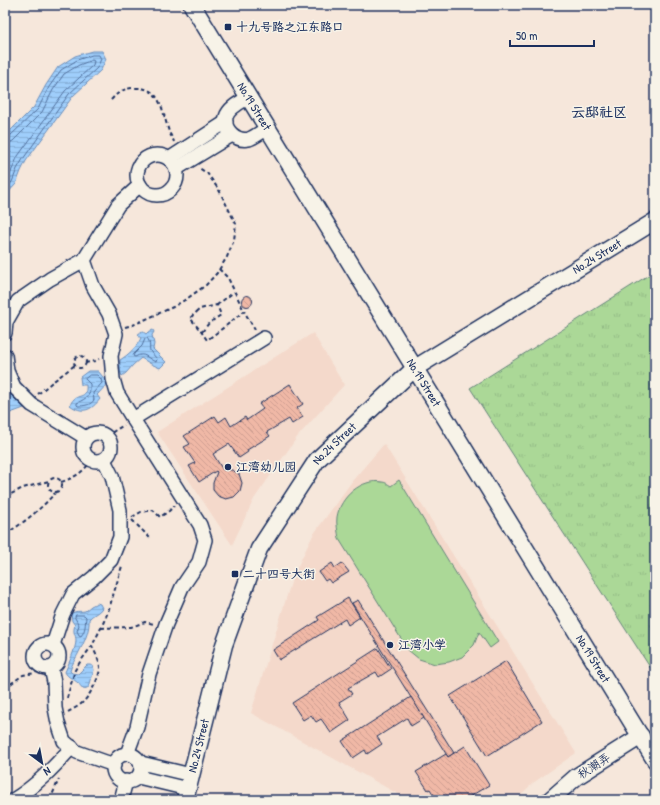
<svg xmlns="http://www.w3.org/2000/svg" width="660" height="805" font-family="'Patrick Hand','LXGW WenKai TC',sans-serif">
  <defs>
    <pattern id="grass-tufts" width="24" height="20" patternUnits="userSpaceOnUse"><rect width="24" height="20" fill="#abd897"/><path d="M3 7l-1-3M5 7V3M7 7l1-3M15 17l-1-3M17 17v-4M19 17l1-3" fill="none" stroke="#93ba85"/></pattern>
    <pattern id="water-rules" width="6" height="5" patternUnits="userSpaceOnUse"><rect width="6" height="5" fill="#9fcefb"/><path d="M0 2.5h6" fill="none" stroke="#88b1da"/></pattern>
    <pattern id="building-back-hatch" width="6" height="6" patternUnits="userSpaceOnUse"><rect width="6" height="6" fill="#f0b8a6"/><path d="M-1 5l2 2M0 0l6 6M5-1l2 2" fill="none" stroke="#cd9e91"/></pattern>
  </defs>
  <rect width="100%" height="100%" fill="#f6e7db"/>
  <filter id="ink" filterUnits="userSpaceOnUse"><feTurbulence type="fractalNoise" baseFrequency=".025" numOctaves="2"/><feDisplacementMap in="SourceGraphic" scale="8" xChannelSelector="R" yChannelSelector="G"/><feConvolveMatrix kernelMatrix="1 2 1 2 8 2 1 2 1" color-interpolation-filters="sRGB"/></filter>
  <g filter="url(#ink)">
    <g fill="#f4d9cb">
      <polygon points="313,333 344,385 298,436 254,499 232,545 157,432"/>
      <polygon points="384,444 576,753 533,783 515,800 409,800 251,713 293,576 313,535 353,480"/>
    </g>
    <polygon fill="url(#grass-tufts)" stroke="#63847a" points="655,271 655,675 470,388"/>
    <path fill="#abd897" stroke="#63847a" d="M399,480l99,162 -8,6 -11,-16 -5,13 -12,12 -13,5 -14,2 -16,-5 -11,-9 -69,-111c-1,-7 -3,-16 -2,-22 3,-20 25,-39 45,-35 3,0 6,2 9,4z"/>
    <g fill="url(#water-rules)" stroke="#6a8ebc">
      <polygon points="92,51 102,51 106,59 101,70 73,96 26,161 21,171 16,184 5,196 5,136 34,107 46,85 58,67 75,56"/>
      <path d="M153,330l1,2 -2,3 2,9 -1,5 13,13 -6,6 -9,-4 -10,-6 -8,7 -7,8 -4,3 -2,-5v-11c8,-5 17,-13 21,-22l-4,-3 5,-4 4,3 2,-2z"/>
      <path d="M88,371h10l10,12 -11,12 3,4c-9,12 -18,15 -30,6 1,-2 2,-4 4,-6 7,-5 13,-1 12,-14h-5l-1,-8z"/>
      <polygon points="11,395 24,408 5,415 5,399"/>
      <path d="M97,603l3,1 2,4c-3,5 -9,6 -13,11 1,10 -4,22 -9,31 -3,7 -8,13 -10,21l2,2 6,1 9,-9h3l3,1 1,4 -5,17c-3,1 -3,2 -6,1 -4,-2 -2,-3 -5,-5 -4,-4 -10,-5 -13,-11 3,-7 11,-24 11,-31 0,-8 -4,-7 -1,-16l-3,-4 -1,-7c5,-4 8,-2 14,-3l6,-5z"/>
    </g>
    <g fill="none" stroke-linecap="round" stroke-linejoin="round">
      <g stroke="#506f9d" stroke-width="1">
        <polyline points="5,138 9,137 38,109 49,87 61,70 77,60 92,55 99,55 101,59 97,68 69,94 23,159 17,169 12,182 5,190"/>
        <path d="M5,143h4l4,-2 29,-29 11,-22 11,-16 15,-9 13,-5 2,1 -1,4 -28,26 -47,65c-4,8 -8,21 -13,26"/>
        <path d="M147,338c4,4 2,9 3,13l7,8 -1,3c-9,-3 -11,-11 -21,-5l-2,-1 1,-2 8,-8 3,-7z"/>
        <path d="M90,375h7l4,4 1,4 -9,10 1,7c-3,5 -10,6 -16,6l-1,-1v-2c10,-5 14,-7 13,-19l-5,-5z"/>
        <path d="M76,615h8l2,2c-1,7 0,13 -5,19l-2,-1 -2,-4 2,-6 -4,-7z"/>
      </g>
    </g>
    <g fill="url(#building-back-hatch)" stroke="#1b2f5e">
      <circle cx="247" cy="301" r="5.5"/>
      <polygon points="290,384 303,404 297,408 303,417 292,424 289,419 267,432 270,436 247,450 248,452 239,458 229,444 213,454 223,470 232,470 239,474 242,483 240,491 234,497 226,499 218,496 213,490 213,483 217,472 216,471 199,482 189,466 195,463 184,447 190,444 184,436 215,416 219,422 226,417 231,426 245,417 247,420 263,409 259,404"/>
      <polygon points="332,563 335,568 342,563 349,572 331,583 328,579 325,581 319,572"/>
      <polygon points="348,598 360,617 348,625 345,619 279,660 273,650 319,620 317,617"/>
      <polygon points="358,600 454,753 448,757 352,603"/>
      <polygon points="378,648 391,669 379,677 376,672 348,688 352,694 339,702 350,720 331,733 321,719 316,722 311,715 303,720 292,703"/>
      <polygon points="506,661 542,721 487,756 450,696"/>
      <polygon points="411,697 424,718 411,726 407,718 377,737 382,744 367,754 365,750 353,758 342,741"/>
      <polygon points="465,746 489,785 464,800 437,800 430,789 428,790 416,772 446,754 448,757"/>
    </g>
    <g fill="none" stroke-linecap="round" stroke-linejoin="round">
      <defs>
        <g id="minor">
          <path d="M249,97c-8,5 -20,10 -23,20 -3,13 11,25 23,22 6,-2 13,-8 19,-11"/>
          <circle cx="157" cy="175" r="20"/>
          <polyline points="169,159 226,122"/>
          <polyline points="176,169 232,135"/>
          <polyline points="84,260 93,286 109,314 116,334 111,356 113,379 117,393 133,419 264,338"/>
          <polyline points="5,333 6,322 18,301 50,279 84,260 118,205 140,185"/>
          <polyline points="5,355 7,371 14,387 32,405 86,438"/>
          <circle cx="97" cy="447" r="14"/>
          <circle cx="47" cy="656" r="12"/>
          <polyline points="53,645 63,614 73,594 94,577 111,560 120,537 120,510 112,476 104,460"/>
          <polyline points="51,668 54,682 55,708 58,723 64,741 77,752 114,765"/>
          <polyline points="127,754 137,727 149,674 166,624 182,587 199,562 205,540 200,525 133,419"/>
          <circle cx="127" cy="768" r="14"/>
          <polyline points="141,763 191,775"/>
          <polyline points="138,777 188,789"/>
          <path d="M13,800c23,-14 41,-33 59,-53"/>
          <polyline points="121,800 126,781"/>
        </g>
        <g id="tertiary">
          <path id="s1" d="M192,5l463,755"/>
          <path id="s2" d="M185,800l39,-155 35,-96 58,-89 98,-92 240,-147"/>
          <polyline points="550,800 576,777 641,736"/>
        </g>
      </defs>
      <use href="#minor" stroke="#1b2f5e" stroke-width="16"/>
      <use href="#tertiary" stroke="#1b2f5e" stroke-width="19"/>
      <g stroke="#1b2f5e" stroke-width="2" stroke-dasharray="4 3" stroke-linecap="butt">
        <path d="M111,100c7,-8 13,-12 24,-12 28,-2 27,27 35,46 1,2 3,5 4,8"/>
        <polyline points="219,269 228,278 244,311"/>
        <polyline points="217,305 234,292"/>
        <polyline points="125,327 133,325 173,307 188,298 206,285 217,273 227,257 234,240 236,224 219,190 207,173 199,168"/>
        <polyline points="202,332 209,323 221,315 217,305 200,309 190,318 200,330 207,340 227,325 244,311 255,330"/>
        <circle cx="80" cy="362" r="6"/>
        <polyline points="85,363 95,361 99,359"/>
        <polyline points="38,394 51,383 75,365"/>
        <polyline points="106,436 124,425"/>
        <circle cx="55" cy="485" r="7"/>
        <path d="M61,482c15,-5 21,-9 31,-22"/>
        <polyline points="5,497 23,488 49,481"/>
        <polyline points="132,517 141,512 153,510 160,517 169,511 174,506"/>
        <polyline points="132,520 151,539"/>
        <path d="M5,534c19,-11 36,-25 50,-41"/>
        <polyline points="101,628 131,627 145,622 154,624"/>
        <polyline points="5,688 23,675 35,673 40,669"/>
        <polyline points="67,698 75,670 80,662 91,647"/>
        <path d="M68,712c5,-3 12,-6 16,-11 6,-6 16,-24 16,-34 -1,-7 -5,-15 -8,-21l9,-18 7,-16 14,-46"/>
        <polyline points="50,800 59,779"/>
      </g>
      <use href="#minor" stroke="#f7f3e8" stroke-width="13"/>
      <use href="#tertiary" stroke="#f7f3e8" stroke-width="16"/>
    </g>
  </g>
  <g fill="#1b2f5e" stroke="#f7f3e8" stroke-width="1.5">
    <rect x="224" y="23" width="8" height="8" rx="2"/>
    <circle cx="228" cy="467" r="4"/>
    <rect x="231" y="570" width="8" height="8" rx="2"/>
    <circle cx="390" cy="645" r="4"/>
  </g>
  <g text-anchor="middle" stroke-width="3" stroke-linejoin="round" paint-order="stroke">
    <g font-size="12" font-weight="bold" fill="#1b2f5e" stroke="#f7f3e8" text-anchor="start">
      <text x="236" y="31">十九号路之江东路口</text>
      <text x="236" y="471">江湾幼儿园</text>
      <text x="243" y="578">二十四号大街</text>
      <text x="398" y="649">江湾小学</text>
    </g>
    <g font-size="12" fill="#1b2f5e" stroke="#f7f3e8">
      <text dy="4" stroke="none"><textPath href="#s1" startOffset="119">No.19 Street</textPath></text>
      <text dy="4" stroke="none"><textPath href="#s2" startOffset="716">No.24 Street</textPath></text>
      <text dy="4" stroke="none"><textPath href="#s1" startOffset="443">No.19 Street</textPath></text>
      <text dy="4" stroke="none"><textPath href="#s2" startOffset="392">No.24 Street</textPath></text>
      <text dy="4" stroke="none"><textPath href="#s1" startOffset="767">No.19 Street</textPath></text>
      <text dy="4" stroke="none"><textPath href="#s2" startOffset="56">No.24 Street</textPath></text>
      <text transform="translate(594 766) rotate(-33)" y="4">秋潮弄</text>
    </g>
    <g font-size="14" font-weight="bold" fill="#1b2f5e" stroke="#f7f3e8">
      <text x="599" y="117">云邸社区</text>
    </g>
  </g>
  <rect width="660" height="805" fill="none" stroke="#f7f3e8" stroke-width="20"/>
  <rect x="10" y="10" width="640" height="785" fill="none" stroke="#1b2f5e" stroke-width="1.5" filter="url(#ink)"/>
  <g transform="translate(42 763) rotate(148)" stroke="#f7f3e8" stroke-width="3" paint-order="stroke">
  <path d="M0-3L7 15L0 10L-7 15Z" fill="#1b2f5e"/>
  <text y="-6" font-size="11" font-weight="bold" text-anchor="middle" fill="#1b2f5e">N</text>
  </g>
  <path d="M510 40v6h84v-6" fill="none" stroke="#1b2f5e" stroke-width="2"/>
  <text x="516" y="40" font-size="12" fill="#1b2f5e" stroke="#f7f3e8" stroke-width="3" paint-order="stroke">50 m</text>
</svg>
